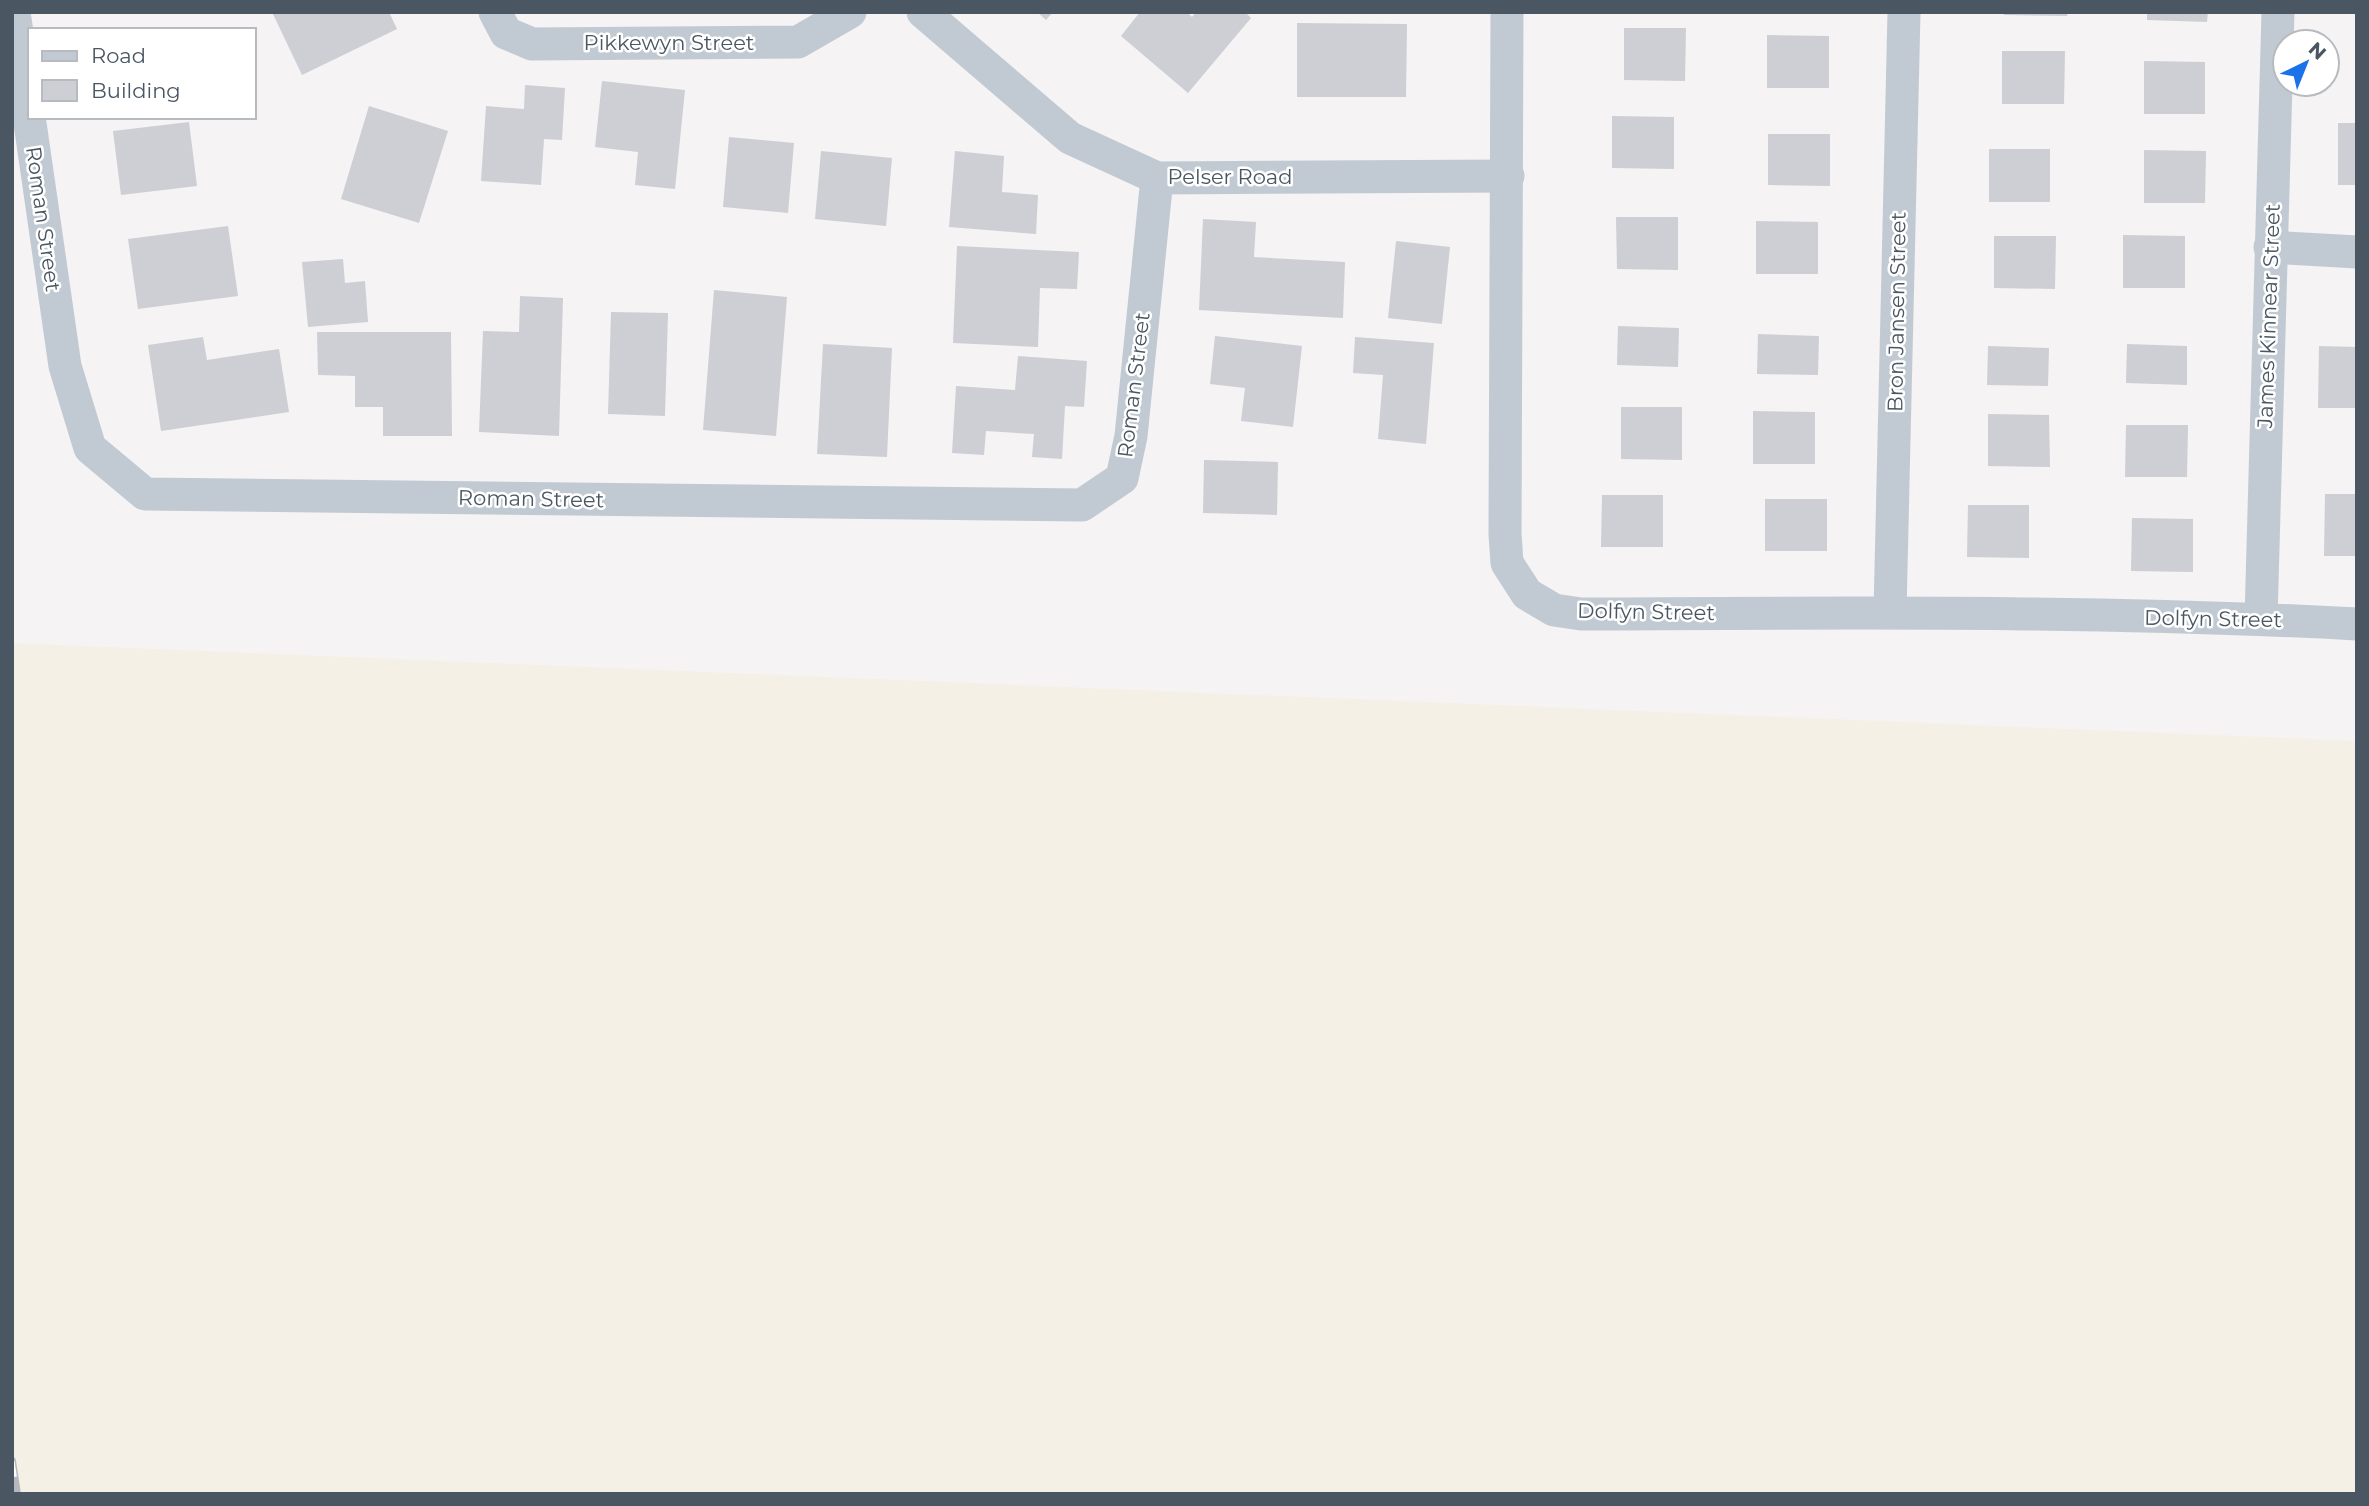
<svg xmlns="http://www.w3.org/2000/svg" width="2369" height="1506" font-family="Montserrat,sans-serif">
  <rect width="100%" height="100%" fill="#f5f3f3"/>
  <polygon fill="#f5f0e5" points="12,643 2357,741 2357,1494 12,1494"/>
  <g fill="#cdcfd5">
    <polygon points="272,12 389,12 397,29 302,75"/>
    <polygon points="1037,12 1053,12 1046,20"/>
    <polygon points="1140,12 1187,12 1192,17 1196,12 1245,12 1251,18 1188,93 1121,36"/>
    <polygon points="2004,12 2068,12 2067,16 2004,15"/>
    <polygon points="2147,12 2208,12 2207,22 2147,20"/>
    <polygon points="1297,23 1407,24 1406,97 1297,97"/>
    <polygon points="1624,28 1686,28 1685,81 1624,80"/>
    <polygon points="1767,35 1829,36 1829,88 1767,88"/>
    <polygon points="2002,51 2065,51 2064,104 2002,104"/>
    <polygon points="2144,61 2205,62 2205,114 2144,114"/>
    <polygon points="602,81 685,90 675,189 635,185 638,152 595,147"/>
    <polygon points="525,85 565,88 562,140 544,139 541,185 481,181 486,106 524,109"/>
    <polygon points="369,106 448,131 419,223 341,199"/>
    <polygon points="1612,116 1674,117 1674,169 1612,168"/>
    <polygon points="189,122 197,186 121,195 113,131"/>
    <rect x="2338" y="123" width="19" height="62"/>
    <polygon points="1768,134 1830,134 1830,186 1768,185"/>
    <polygon points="729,137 794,143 788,213 723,207"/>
    <rect x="1989" y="149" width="61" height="53"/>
    <polygon points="2144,150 2206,151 2205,203 2144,203"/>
    <polygon points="821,151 892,158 886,226 815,219"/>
    <polygon points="955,151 1004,156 1002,192 1038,195 1036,234 949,227"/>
    <polygon points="1616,217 1678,217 1678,270 1617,269"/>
    <polygon points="1203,219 1256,222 1254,257 1345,262 1343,318 1199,310"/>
    <polygon points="1756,221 1818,222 1818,274 1756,274"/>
    <polygon points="228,226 238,296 138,309 128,239"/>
    <polygon points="2123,235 2185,236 2185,288 2123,288"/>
    <polygon points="1994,236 2056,236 2055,289 1994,288"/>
    <polygon points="1396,241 1450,247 1442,324 1388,318"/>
    <polygon points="957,246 1079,252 1077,289 1040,288 1038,347 953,343"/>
    <polygon points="343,259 345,283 365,281 368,322 308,327 302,262"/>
    <polygon points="714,290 787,297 776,436 703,430"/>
    <polygon points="520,296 563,298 559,436 479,432 483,331 519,332"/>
    <polygon points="611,312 668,313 665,416 608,414"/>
    <polygon points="1618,326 1679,328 1678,367 1617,365"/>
    <polygon points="317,332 451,332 452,436 383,436 383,407 355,407 355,376 318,375"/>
    <polygon points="1758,334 1819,336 1818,375 1757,374"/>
    <polygon points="1215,336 1302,346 1293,427 1241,421 1245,388 1210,384"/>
    <polygon points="203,337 207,360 279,349 289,412 161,431 148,345"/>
    <polygon points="1355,337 1434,343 1426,444 1378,439 1383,375 1353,373"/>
    <polygon points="823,344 892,348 887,457 817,454"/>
    <polygon points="2127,344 2187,346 2187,385 2126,383"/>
    <polygon points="1988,346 2049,348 2048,386 1987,385"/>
    <polygon points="2319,346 2357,347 2357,408 2318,408"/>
    <polygon points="1018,356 1087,361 1084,407 1065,406 1062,459 1032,457 1034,434 986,431 984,455 952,453 956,386 1015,390"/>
    <polygon points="1621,407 1682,407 1682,460 1621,459"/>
    <polygon points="1753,411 1815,412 1815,464 1753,464"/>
    <polygon points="1988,414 2049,415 2050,467 1988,466"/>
    <polygon points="2126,425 2188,425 2187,477 2125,477"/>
    <polygon points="1204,460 1278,462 1277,515 1203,513"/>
    <polygon points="2325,494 2357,494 2357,556 2324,556"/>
    <polygon points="1602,495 1663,495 1663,547 1601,547"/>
    <rect x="1765" y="499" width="62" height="52"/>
    <polygon points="1968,505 2029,505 2029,558 1967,557"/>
    <polygon points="2132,518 2193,519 2193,572 2131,571"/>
  </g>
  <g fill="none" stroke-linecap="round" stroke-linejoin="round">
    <g stroke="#c1cad2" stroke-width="33">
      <polyline points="14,12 65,366 90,448 145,494 1082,505 1122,478 1131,436 1157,178"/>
      <polyline points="495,12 506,33 532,44 798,42 850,12"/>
      <polyline points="923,12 1070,138 1157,178 1508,176"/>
      <path d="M1507,12l-2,522 2,29 20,31 27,16 27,4c259,-1 518,-4 776,10"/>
      <polyline points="2270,247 2357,252"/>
      <polyline points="1890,612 1904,12"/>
      <polyline points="2261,619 2278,12"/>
    </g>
    <defs>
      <polyline id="rail" points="12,1461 17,1494"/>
    </defs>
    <use href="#rail" stroke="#b5b8bd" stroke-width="8"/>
    <use href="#rail" stroke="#fff" stroke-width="5" stroke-dasharray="16" stroke-linecap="butt"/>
  </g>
  <g text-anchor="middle" stroke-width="5" stroke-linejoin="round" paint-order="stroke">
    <g font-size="21" fill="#4a5661" stroke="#fff">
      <text x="669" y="50">Pikkewyn Street</text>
      <text x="1230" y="184">Pelser Road</text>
      <text transform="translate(43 219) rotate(82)" y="7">Roman Street</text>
      <text transform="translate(1897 312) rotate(-89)" y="7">Bron Jansen Street</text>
      <text transform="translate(2269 316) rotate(-88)" y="7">James Kinnear Street</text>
      <text transform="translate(1134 385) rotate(-83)" y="7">Roman Street</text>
      <text transform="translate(531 499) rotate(1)" y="7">Roman Street</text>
      <text transform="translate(1646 612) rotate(1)" y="7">Dolfyn Street</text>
      <text transform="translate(2213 619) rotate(1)" y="7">Dolfyn Street</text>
    </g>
  </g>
  <rect width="2369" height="1506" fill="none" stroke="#4a5661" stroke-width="28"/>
  <rect x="28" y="28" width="228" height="91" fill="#ffffff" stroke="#b7bbc0" stroke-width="2"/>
  <rect x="42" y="51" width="35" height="10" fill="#c1cad2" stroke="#b7bbc0" stroke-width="2"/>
  <text x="91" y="63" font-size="21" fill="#4a5661">Road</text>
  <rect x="42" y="80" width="35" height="21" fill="#cdcfd5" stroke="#b7bbc0" stroke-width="2"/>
  <text x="91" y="98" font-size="21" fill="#4a5661">Building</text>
  <g transform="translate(2306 63) rotate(43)"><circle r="33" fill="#ffffff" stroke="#b7bbc0" stroke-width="2"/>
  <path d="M0-5L12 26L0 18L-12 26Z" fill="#1a73e8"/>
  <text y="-10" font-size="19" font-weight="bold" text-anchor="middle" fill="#4a5661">N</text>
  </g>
</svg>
